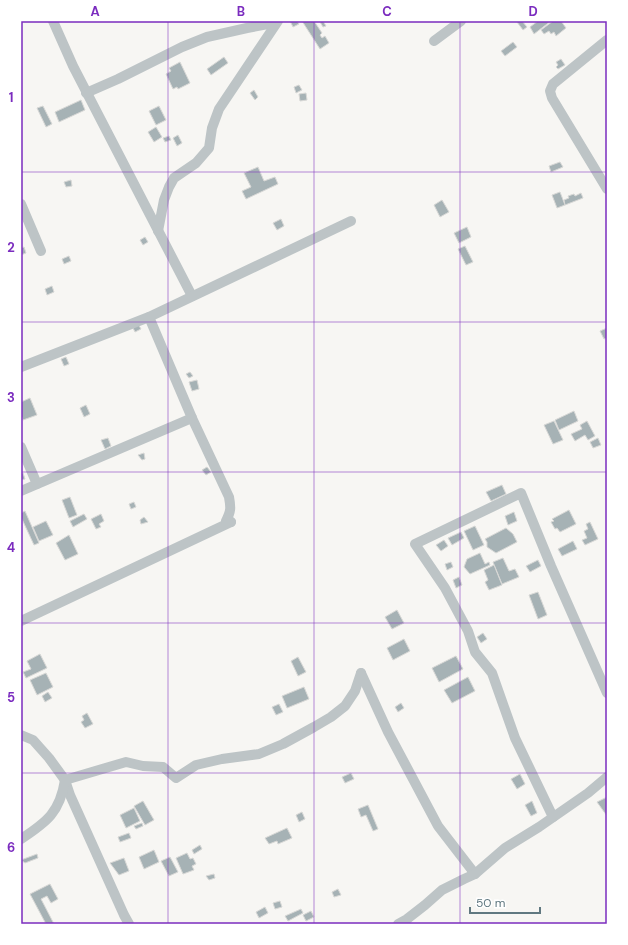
<svg xmlns="http://www.w3.org/2000/svg" width="628" height="945" font-family="'DM Sans',sans-serif">
  <rect width="100%" height="100%" fill="#f7f6f3"/>
  <g fill="#a6b2b5" stroke="#d8d8d6">
    <polygon points="290,21 297,21 299,24 293,27"/>
    <polygon points="302,21 309,21 310,22 312,21 314,21 322,33 320,35 322,38 325,36 329,43 320,49"/>
    <polygon points="323,21 326,26 323,27 320,22"/>
    <polygon points="518,21 522,21 527,27 523,30 517,22"/>
    <polygon points="538,21 551,21 534,34 530,27"/>
    <polygon points="553,21 561,21 566,28 556,36 554,32 551,34 549,31 544,34 541,30"/>
    <polygon points="513,42 517,47 505,56 501,51"/>
    <polygon points="224,57 228,63 211,75 207,69"/>
    <polygon points="561,59 565,65 558,69 556,67 558,65 556,62"/>
    <polygon points="180,62 190,83 178,89 177,87 173,89 166,74 171,71 169,68"/>
    <polygon points="299,85 302,90 296,93 294,87"/>
    <polygon points="254,90 258,97 255,100 250,93"/>
    <polygon points="306,93 307,100 300,101 299,94"/>
    <polygon points="81,100 85,110 59,122 55,112"/>
    <polygon points="43,106 52,124 46,127 37,108"/>
    <polygon points="159,106 166,120 156,125 149,111"/>
    <polygon points="156,127 162,137 154,142 148,132"/>
    <polygon points="178,135 182,143 177,146 173,138"/>
    <polygon points="169,136 171,140 165,142 163,138"/>
    <polygon points="560,162 563,167 551,172 549,166"/>
    <polygon points="258,167 264,181 275,177 278,184 246,199 242,191 251,187 244,173"/>
    <polygon points="71,180 72,186 66,187 64,182"/>
    <polygon points="560,192 565,205 557,208 552,195"/>
    <polygon points="581,193 583,198 565,205 564,200 569,198 568,196 574,194 575,196"/>
    <polygon points="442,200 449,212 440,217 434,205"/>
    <polygon points="281,219 284,226 277,230 273,223"/>
    <polygon points="467,227 471,237 459,243 454,233"/>
    <polygon points="145,237 148,242 143,245 140,240"/>
    <polygon points="465,246 473,262 466,265 458,249"/>
    <polygon points="24,247 26,253 21,255 21,248"/>
    <polygon points="69,256 71,261 64,264 62,259"/>
    <polygon points="52,286 54,292 47,295 45,289"/>
    <polygon points="138,324 141,329 135,332 132,326"/>
    <polygon points="607,328 607,338 604,339 600,331"/>
    <polygon points="66,357 69,364 64,366 61,359"/>
    <polygon points="190,372 193,376 189,378 186,374"/>
    <polygon points="197,380 199,389 192,391 189,382"/>
    <polygon points="30,398 37,415 23,420 21,415 21,402"/>
    <polygon points="86,405 90,414 84,417 80,408"/>
    <polygon points="574,411 578,421 559,430 555,420"/>
    <polygon points="554,421 563,440 553,444 544,425"/>
    <polygon points="587,421 595,436 588,440 585,435 575,441 571,434 582,429 580,425"/>
    <polygon points="108,438 111,446 105,449 101,440"/>
    <polygon points="598,438 601,445 593,448 590,442"/>
    <polygon points="144,453 145,459 142,460 138,455"/>
    <polygon points="207,467 211,472 206,475 202,470"/>
    <polygon points="23,473 25,479 21,480 21,474"/>
    <polygon points="502,485 506,494 491,501 486,492"/>
    <polygon points="70,497 77,515 69,518 62,500"/>
    <polygon points="134,502 136,507 131,509 129,504"/>
    <polygon points="569,510 576,524 560,532 557,528 555,529 551,522 554,521 552,519"/>
    <polygon points="25,511 39,543 34,545 21,517 21,513"/>
    <polygon points="514,512 517,521 508,525 505,516"/>
    <polygon points="84,514 87,519 73,527 70,521"/>
    <polygon points="101,514 104,521 99,524 101,527 96,529 91,519"/>
    <polygon points="144,517 148,522 141,524 140,520"/>
    <polygon points="46,521 53,535 39,541 33,527"/>
    <polygon points="590,522 598,539 585,545 582,540 587,538 584,531 588,529 586,524"/>
    <polygon points="475,526 484,545 473,550 464,531"/>
    <polygon points="506,528 513,534 517,542 496,553 487,547 487,542 485,539"/>
    <polygon points="461,532 464,538 452,545 448,538"/>
    <polygon points="69,535 78,554 65,560 56,543"/>
    <polygon points="444,540 448,546 441,551 436,545"/>
    <polygon points="573,541 577,549 562,556 558,549"/>
    <polygon points="480,553 485,564 489,562 490,565 470,574 464,567 467,559"/>
    <polygon points="503,558 509,571 515,569 519,577 502,584 493,562"/>
    <polygon points="538,560 541,566 530,572 526,566"/>
    <polygon points="451,562 453,567 447,570 445,564"/>
    <polygon points="494,565 502,585 489,590 485,582 488,580 484,570"/>
    <polygon points="459,577 462,585 456,588 453,580"/>
    <polygon points="538,592 547,615 538,619 529,595"/>
    <polygon points="397,610 404,623 392,629 385,617"/>
    <polygon points="483,633 487,639 481,643 477,637"/>
    <polygon points="404,639 410,651 393,660 387,648"/>
    <polygon points="40,654 47,668 26,678 23,672 31,669 27,661"/>
    <polygon points="456,656 463,669 439,682 432,668"/>
    <polygon points="298,657 306,672 298,676 291,661"/>
    <polygon points="46,673 53,687 37,695 30,680"/>
    <polygon points="468,677 475,691 452,703 444,690"/>
    <polygon points="304,687 309,699 287,708 282,696"/>
    <polygon points="48,692 52,698 45,702 42,696"/>
    <polygon points="401,703 404,708 398,712 395,707"/>
    <polygon points="279,704 283,712 276,715 272,707"/>
    <polygon points="87,713 93,724 85,728 81,722 84,720 82,716"/>
    <polygon points="351,773 354,779 345,783 342,777"/>
    <polygon points="520,774 525,784 517,789 511,779"/>
    <polygon points="607,797 607,816 597,802"/>
    <polygon points="143,801 154,820 145,825 134,806"/>
    <polygon points="532,801 537,813 531,816 525,805"/>
    <polygon points="368,805 378,829 373,831 366,815 361,817 358,809"/>
    <polygon points="134,808 140,821 126,828 120,815"/>
    <polygon points="302,812 305,819 299,822 296,815"/>
    <polygon points="142,823 143,826 136,829 134,826"/>
    <polygon points="287,828 292,838 278,844 277,841 269,844 265,838"/>
    <polygon points="129,833 131,838 120,842 118,837"/>
    <polygon points="200,845 202,849 194,854 192,850"/>
    <polygon points="154,850 159,862 144,869 139,857"/>
    <polygon points="187,853 190,859 193,858 196,864 192,866 194,870 183,874 176,858"/>
    <polygon points="37,854 38,858 25,863 21,860"/>
    <polygon points="170,857 178,872 169,876 161,861"/>
    <polygon points="124,858 129,871 119,875 110,863"/>
    <polygon points="214,874 215,878 209,880 206,876"/>
    <polygon points="50,884 58,899 51,903 47,896 41,899 54,924 46,924 30,894"/>
    <polygon points="338,889 341,895 334,897 332,892"/>
    <polygon points="280,901 282,907 275,909 273,903"/>
    <polygon points="265,907 268,913 259,918 256,912"/>
    <polygon points="301,909 303,913 288,921 285,916"/>
    <polygon points="311,911 314,917 306,921 303,915"/>
  </g>
  <g fill="none" stroke-linecap="round" stroke-linejoin="round">
    <g stroke="#bdc4c6" stroke-width="10">
      <polyline points="53,21 73,66 192,296"/>
      <polyline points="607,40 553,84 550,91 552,98 607,189"/>
      <polyline points="434,41 461,21"/>
      <polyline points="86,93 118,79 182,47 207,37 247,28 268,24 276,21"/>
      <polyline points="21,204 41,251"/>
      <polyline points="158,231 164,200 169,187 174,178 196,163 209,148 212,128 219,109 278,21"/>
      <path d="M149,317l43,101 37,79c2,11 2,14 -3,24l5,1"/>
      <polyline points="21,367 149,317 351,221"/>
      <polyline points="21,447 37,484"/>
      <polyline points="21,491 192,418"/>
      <polyline points="21,621 231,522"/>
      <polyline points="361,673 388,732 438,826 475,874"/>
      <polyline points="21,735 33,740 49,758 65,780 70,795 124,915 129,924"/>
      <polyline points="553,817 515,738 492,673 475,652 468,631 445,588 415,544 521,493 551,566 607,693"/>
      <path d="M21,839c26,-17 39,-27 44,-59l61,-18 17,4 20,1 13,11 20,-13 26,-6 37,-5 24,-10 31,-17 17,-10 14,-11 10,-15 6,-18"/>
      <polyline points="398,924 407,919 425,905 442,890 464,879 475,874 505,848 539,827 588,793 607,777"/>
    </g>
  </g>
  <path fill="none" stroke="#7b2cbf" stroke-width="1" stroke-opacity="0.55" d="M168,21v903M314,21v903M460,21v903M21,172h586M21,322h586M21,472h586M21,623h586M21,773h586"/>
  <rect width="628" height="945" fill="none" stroke="#ffffff" stroke-width="44"/>
  <path d="M470 907v6h70v-6" fill="none" stroke="#607880" stroke-width="2"/>
  <text x="476" y="907" font-size="12" fill="#607880" stroke="#ffffff" stroke-width="3" paint-order="stroke">50 m</text>
  <rect x="22" y="22" width="584" height="901" fill="none" stroke="#7b2cbf" stroke-width="1.5"/>
  <g font-size="13" text-anchor="middle" font-weight="bold" fill="#7b2cbf">
    <text x="95" y="16">A</text>
    <text x="241" y="16">B</text>
    <text x="387" y="16">C</text>
    <text x="533" y="16">D</text>
    <text x="11" y="102">1</text>
    <text x="11" y="252">2</text>
    <text x="11" y="402">3</text>
    <text x="11" y="552">4</text>
    <text x="11" y="702">5</text>
    <text x="11" y="852">6</text>
  </g>
</svg>
